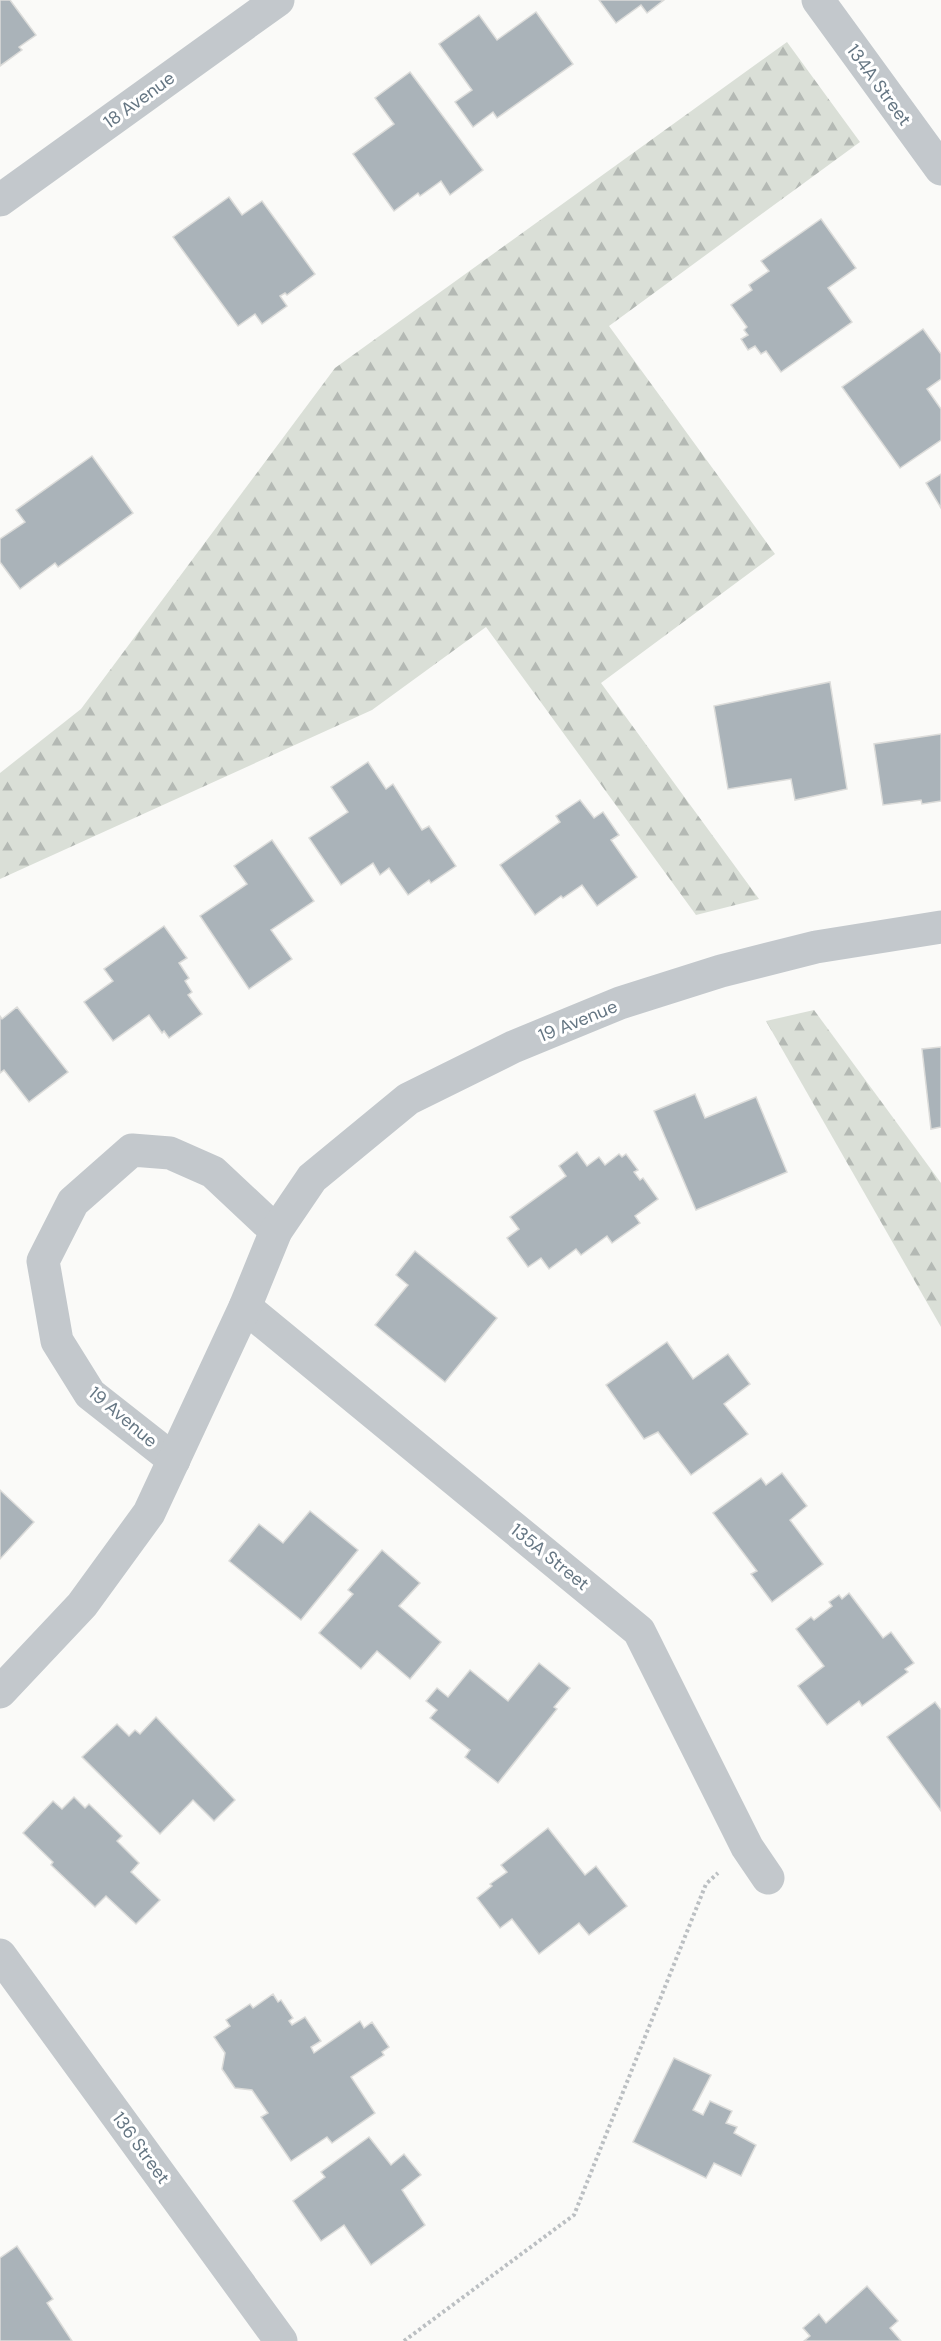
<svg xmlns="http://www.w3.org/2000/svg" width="941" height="2341" font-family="'DM Sans',sans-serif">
  <defs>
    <pattern id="forest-firs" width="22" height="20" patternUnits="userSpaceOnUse" patternTransform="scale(1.5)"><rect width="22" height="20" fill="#dadfd7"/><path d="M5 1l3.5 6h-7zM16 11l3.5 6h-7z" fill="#b4b9b4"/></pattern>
  </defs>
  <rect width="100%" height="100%" fill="#fafaf8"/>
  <g fill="url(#forest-firs)">
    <polygon points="787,42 860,142 609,326 775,554 601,683 759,899 696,915 486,627 372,710 0,879 0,773 81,709 335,368"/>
    <polygon points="814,1010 941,1183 941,1327 766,1021"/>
  </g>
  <g fill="#aab3b9" stroke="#dcdcda" stroke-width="1.5">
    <polygon points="0,0 10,0 36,35 19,47 22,50 0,66"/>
    <polygon points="599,0 664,0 647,13 641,5 616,23"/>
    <polygon points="536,12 573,64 497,118 493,112 473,127 455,102 472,90 439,44 479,15 497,40"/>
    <polygon points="410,72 483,170 450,195 441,181 420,196 418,193 394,211 353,154 394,124 375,98"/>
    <polygon points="229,197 242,215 262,201 315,274 287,295 285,293 280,296 287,306 262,324 255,314 238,326 173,237"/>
    <polygon points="821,219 856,268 828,288 852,322 781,372 766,351 761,354 755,346 748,350 741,339 748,335 744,330 747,327 731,305 752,290 749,285 769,271 761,261"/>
    <polygon points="923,329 941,354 941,379 927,389 941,409 941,440 900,468 842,387"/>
    <polygon points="92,456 133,513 58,567 55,563 20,589 0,562 0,539 25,522 16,510"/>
    <polygon points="941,474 941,508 926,483"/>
    <polygon points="830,682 847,789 795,800 791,779 728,789 714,706"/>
    <polygon points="941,734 941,801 922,804 921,800 883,805 874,744"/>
    <polygon points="368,762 386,789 393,784 422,830 429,826 456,866 431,883 429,880 408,895 389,868 380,875 373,863 341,885 309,838 348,812 331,787"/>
    <polygon points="580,800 594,818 603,812 619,835 611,840 637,877 597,906 582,885 563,898 561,896 535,915 500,865 560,822 556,816"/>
    <polygon points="272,840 314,901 271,930 292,959 249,989 200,916 247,884 234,866"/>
    <polygon points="164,926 187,958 179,963 189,978 185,981 192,992 188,995 202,1014 169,1038 164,1031 162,1033 149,1015 113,1041 84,1002 113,981 104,969"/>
    <polygon points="17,1007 68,1072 29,1102 4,1070 0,1073 0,1016 2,1019"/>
    <polygon points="941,1047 941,1127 931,1129 922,1049"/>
    <polygon points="695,1094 705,1118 756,1097 787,1172 696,1210 654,1111"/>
    <polygon points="577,1152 587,1166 599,1157 605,1165 619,1154 622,1157 626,1154 638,1170 634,1172 640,1180 643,1178 658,1199 635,1216 640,1223 612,1243 607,1236 581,1255 576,1249 549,1269 541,1258 528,1267 507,1238 519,1229 510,1217 566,1176 559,1166"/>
    <polygon points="415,1251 497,1318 445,1382 375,1325 408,1285 396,1275"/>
    <polygon points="667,1342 693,1379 728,1354 750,1384 724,1404 748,1434 691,1475 658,1432 644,1439 606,1385"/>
    <polygon points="782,1473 807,1506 790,1520 823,1564 772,1602 751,1574 757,1571 713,1513 761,1478 766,1485"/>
    <polygon points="0,1490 34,1522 0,1559"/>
    <polygon points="310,1511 358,1550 301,1620 229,1561 259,1524 283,1543"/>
    <polygon points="382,1550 420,1583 399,1606 441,1642 410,1679 377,1651 361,1669 319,1633 353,1594 348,1590"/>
    <polygon points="849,1593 883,1638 891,1632 914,1663 905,1669 908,1672 862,1706 859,1701 827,1725 798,1686 824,1666 796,1629 811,1617 814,1620 832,1606 829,1602 839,1595 842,1599"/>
    <polygon points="539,1663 570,1688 554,1707 557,1709 498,1783 465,1757 470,1750 430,1718 437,1710 426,1701 437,1688 448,1697 470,1670 508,1701"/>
    <polygon points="935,1702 941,1710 941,1811 887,1737"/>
    <polygon points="156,1717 235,1800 214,1821 193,1800 160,1834 82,1757 117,1724 129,1736 135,1730 140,1734"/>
    <polygon points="74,1797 85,1808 89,1804 122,1836 117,1841 139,1863 131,1872 160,1900 136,1924 106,1896 95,1907 51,1865 53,1862 23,1833 53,1801 62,1809"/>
    <polygon points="548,1828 585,1875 596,1866 627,1906 589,1935 579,1923 539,1954 512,1919 500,1928 477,1898 492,1886 490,1884 507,1872 501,1865"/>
    <polygon points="273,1994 278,2002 281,2000 293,2018 289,2021 292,2025 305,2017 321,2041 311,2047 314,2053 360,2021 364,2028 372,2022 389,2047 382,2052 384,2055 351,2077 375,2113 332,2143 327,2137 291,2161 261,2117 268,2113 252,2090 235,2088 222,2069 225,2053 214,2037 230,2026 226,2020 250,2004 253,2008"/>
    <polygon points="674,2058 711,2075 693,2110 703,2115 710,2101 732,2111 726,2123 737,2127 734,2133 756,2145 741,2176 714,2163 706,2178 633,2142"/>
    <polygon points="369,2137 391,2165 404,2154 421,2175 402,2190 425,2225 371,2265 344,2225 321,2241 293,2201 325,2177 321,2172"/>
    <polygon points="17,2246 53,2299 47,2303 72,2341 0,2341 0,2258"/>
    <polygon points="867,2286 898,2321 890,2328 901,2341 804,2341 810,2336 803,2328 819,2314 826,2323"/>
  </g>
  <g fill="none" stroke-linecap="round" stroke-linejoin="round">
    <polyline stroke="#bbbfc2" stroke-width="4" stroke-dasharray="3 3" stroke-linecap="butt" points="404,2341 574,2215 706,1884 718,1873"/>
    <g stroke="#c3c8cc" stroke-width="33">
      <polyline points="818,0 941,169"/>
      <polyline points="0,200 278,0"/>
      <polyline points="245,1307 639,1631 747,1847 768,1878"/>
      <polyline points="174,1460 90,1394 57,1341 43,1261 73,1202 132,1150 170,1153 213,1172 276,1231"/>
      <polyline points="0,1692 82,1605 149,1513 245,1307 276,1231 312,1178 408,1099 513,1047 620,1003 721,971 816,947 941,927"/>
    </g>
    <polyline stroke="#c3c8cc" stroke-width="33" points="0,1955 281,2341"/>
  </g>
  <g text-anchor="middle" stroke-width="6" stroke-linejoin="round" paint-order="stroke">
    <g font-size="18" fill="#657683" stroke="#fff">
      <text transform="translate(879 85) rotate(54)" y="6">134A Street</text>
      <text transform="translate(139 100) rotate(-36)" y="6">18 Avenue</text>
      <text transform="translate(578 1021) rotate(-22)" y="6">19 Avenue</text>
      <text transform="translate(123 1417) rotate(40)" y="6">19 Avenue</text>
      <text transform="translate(550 1557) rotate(39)" y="6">135A Street</text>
      <text transform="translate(141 2148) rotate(54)" y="6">136 Street</text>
    </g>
  </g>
</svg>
